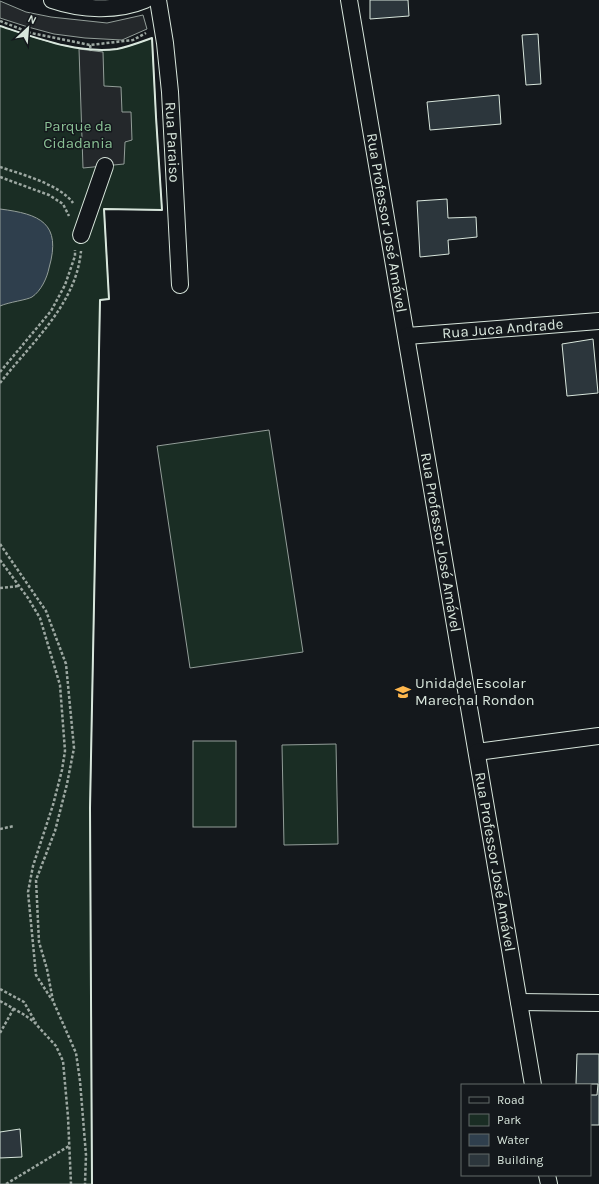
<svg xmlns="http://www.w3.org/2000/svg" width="599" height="1184" font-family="Karla,sans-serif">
  <rect width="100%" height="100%" fill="#14181c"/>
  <g fill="#1a2d24" stroke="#939e99">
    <path d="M0,26c37,12 77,28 117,23 11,-2 24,-7 35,-11l4,79 6,93 -58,-1 5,90 -9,1 -10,508 2,376h-92z"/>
    <polygon points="269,430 303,652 190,668 157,446"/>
    <rect x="193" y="741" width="43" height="86"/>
    <polygon points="336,744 338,844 284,845 282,745"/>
  </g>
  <g fill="#24282b" stroke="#939e99">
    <polygon points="0,1 26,12 51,17 107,23 143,15 147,29 122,40 85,38 54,34 28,27 0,18"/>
    <polygon points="79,49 103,52 104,86 121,87 122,112 131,112 132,140 125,142 124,164 83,168"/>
  </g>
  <path fill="#2f3f4d" stroke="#939e99" d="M0,209c40,5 62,14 49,59 -2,10 -8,23 -17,29 -5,3 -23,5 -32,9z"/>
  <g fill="#2c363c" stroke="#d8e6dc">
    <polygon points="370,0 408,0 409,16 370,19"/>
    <polygon points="538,34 541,84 526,85 522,35"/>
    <polygon points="499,95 501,124 430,130 427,102"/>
    <polygon points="447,199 448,218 476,217 477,237 448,240 449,254 420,257 417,201"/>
    <polygon points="593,339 598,393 567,396 562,344"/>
    <polygon points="577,1054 599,1054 599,1125 590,1125 590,1095 597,1095 598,1084 576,1084"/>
    <polygon points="20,1129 22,1157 0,1158 0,1132"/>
  </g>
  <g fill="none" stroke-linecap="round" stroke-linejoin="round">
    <defs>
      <g id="street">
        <path d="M52,0c29,10 65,12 93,0"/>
        <path id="s1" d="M158,0l7,43 5,49 10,193"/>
        <path id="s2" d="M349,0l184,1085"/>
        <polyline points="81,235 105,166"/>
        <path id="s3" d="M407,336l192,-15"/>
        <polyline points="477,752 599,736"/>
        <polyline points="519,1002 599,1003"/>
        <polyline points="547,1175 549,1184"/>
      </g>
    </defs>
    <use href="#street" stroke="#d8e6dc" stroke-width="18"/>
    <g stroke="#9da8a2" stroke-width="2.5" stroke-dasharray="3 2" stroke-linecap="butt">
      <polyline points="0,21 31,33 90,45 133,40 146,33"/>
      <polyline points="90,45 91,51"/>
      <path d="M0,167c21,7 61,18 73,36"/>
      <polyline points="0,177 49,195 63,204 69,216"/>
      <polyline points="0,372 51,311 65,285 75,256 75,250"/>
      <path d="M0,383c31,-40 76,-78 81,-132"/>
      <polyline points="0,544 46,611 66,664 74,748 67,784 55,831 36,880 39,942 47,969 53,1001 76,1053 80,1081 86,1155 85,1184"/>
      <polyline points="0,560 28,598 40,618 60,685 65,751 62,770 53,805 33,866 28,892 36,975 52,1000"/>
      <polyline points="0,588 19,586"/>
      <polyline points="0,829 14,826"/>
      <polyline points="0,989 24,1002 36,1023"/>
      <polyline points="0,1001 23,1014 33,1021 56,1046 63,1061 68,1117 71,1184"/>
      <polyline points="0,1033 14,1008"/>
      <polyline points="6,1184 69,1146"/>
    </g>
    <use href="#street" stroke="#14181c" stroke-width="16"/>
    <path stroke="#d8e6dc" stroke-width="2" d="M0,26c37,12 77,28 117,23 11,-2 24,-7 35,-11l4,79 6,93 -58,-1 5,90 -9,1 -10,508 2,376"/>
  </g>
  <defs>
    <symbol id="school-bare" viewBox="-9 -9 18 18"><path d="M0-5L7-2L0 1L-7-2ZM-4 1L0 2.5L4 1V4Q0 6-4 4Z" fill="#ffb74d" stroke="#14181c" stroke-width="2.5" paint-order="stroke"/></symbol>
  </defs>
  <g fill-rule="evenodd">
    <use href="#school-bare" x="392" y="681" width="22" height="22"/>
  </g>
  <g text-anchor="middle" stroke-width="3" stroke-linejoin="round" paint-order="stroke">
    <g font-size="15" fill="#8ac095" stroke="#14181c">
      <text x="78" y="131">Parque da<tspan x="78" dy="17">Cidadania</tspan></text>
    </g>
    <g font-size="15" fill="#d8e6dc" stroke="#14181c">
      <text dy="5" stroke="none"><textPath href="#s1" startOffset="143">Rua Paraiso</textPath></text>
      <text dy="5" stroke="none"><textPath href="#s2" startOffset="226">Rua Professor José Amável</textPath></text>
      <text dy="5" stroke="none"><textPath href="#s3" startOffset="96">Rua Juca Andrade</textPath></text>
      <text dy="5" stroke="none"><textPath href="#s2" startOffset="550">Rua Professor José Amável</textPath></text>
      <text dy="5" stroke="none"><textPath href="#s2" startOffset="874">Rua Professor José Amável</textPath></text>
    </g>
    <g font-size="15" fill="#d8e6dc" stroke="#14181c" text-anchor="start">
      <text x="415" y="688">Unidade Escolar<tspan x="415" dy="17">Marechal Rondon</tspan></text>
    </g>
  </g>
  <rect x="461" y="1084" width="130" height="92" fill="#14181c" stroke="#626a69"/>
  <rect x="469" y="1097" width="20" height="6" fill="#14181c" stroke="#626a69"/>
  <text x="497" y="1104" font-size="12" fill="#d8e6dc">Road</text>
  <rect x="469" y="1114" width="20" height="12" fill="#1a2d24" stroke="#626a69"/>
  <text x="497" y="1124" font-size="12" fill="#d8e6dc">Park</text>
  <rect x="469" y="1134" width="20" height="12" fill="#2f3f4d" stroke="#626a69"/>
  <text x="497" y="1144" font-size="12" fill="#d8e6dc">Water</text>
  <rect x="469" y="1154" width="20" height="12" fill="#2c363c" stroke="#626a69"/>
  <text x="497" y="1164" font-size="12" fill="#d8e6dc">Building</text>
  <g transform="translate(28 28) rotate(26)" stroke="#14181c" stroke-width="3" paint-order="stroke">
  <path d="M0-3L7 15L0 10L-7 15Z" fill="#d8e6dc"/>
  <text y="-6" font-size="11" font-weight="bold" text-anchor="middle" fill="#d8e6dc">N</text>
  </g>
</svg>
